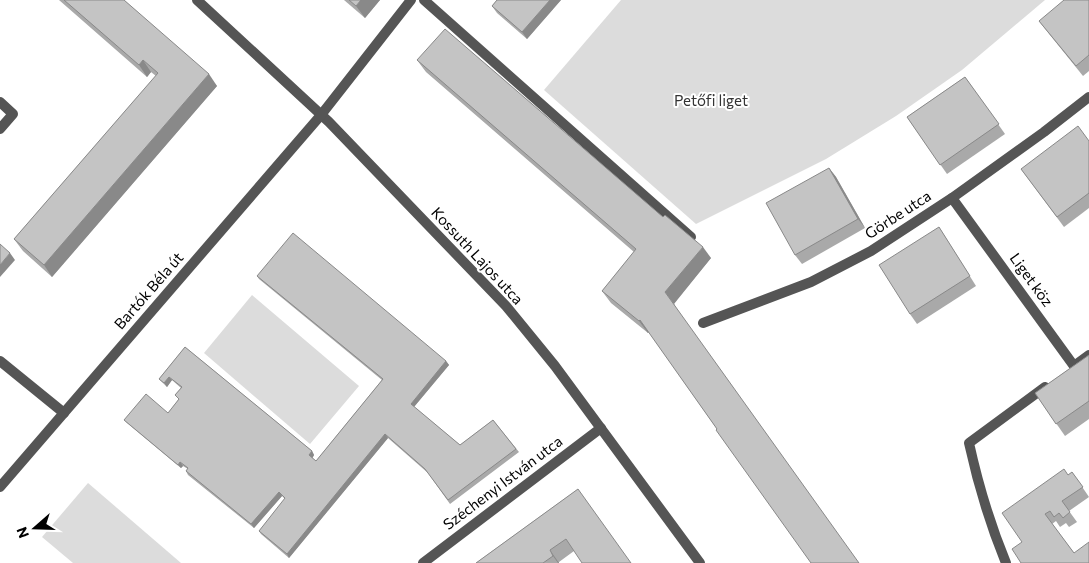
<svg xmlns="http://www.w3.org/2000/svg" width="1089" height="563" font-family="Commissioner,sans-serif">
  <rect width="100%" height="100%" fill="#fff"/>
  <g fill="#dcdcdc">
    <polygon points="621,0 1045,0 962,70 896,116 826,159 696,224 544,90"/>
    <polygon points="252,295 359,386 310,444 204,353"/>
    <polygon points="88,483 181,563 73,563 42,537"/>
  </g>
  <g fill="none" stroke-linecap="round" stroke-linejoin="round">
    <g stroke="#555" stroke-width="10">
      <polyline points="424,0 691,237"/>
      <path d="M1006,563c-16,-39 -28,-79 -37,-120l76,-56"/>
    </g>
    <g stroke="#555" stroke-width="10">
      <polyline points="197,0 329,122 506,306 555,366 700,563"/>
      <polyline points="0,102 13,114 0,129"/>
      <polyline points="952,198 1074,366 1089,355"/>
      <polyline points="703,323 811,282 871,251 952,198 1044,132 1089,97"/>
      <polyline points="0,361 64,413"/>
      <polyline points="0,487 321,115 411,0"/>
      <polyline points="423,563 601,428"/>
    </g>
  </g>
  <g fill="#a9a9a9">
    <polygon points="59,0 124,0 217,86 52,277 23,251 14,239 156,76 151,72 147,77"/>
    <polygon points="344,0 380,0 365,18"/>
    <polygon points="497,0 561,0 527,39 497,13 492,6"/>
    <polygon points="1089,0 1089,71 1083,76 1046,30 1039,21"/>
    <polygon points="417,60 711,258 674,303 717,429 649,332 648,333 611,303 602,291 634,252 426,72"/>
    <polygon points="965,77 1005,134 947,174 907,117"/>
    <polygon points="1089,141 1089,208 1064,227 1021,169"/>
    <polygon points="829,168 836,177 865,228 802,264 795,255"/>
    <polygon points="939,227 976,286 917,324 910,314"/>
    <polygon points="257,276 446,361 449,365 414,407 460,445 493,420 519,452 450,504 428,473 388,438 289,558 261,534 259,531 285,499 282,496 254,528 188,475 186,471 188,469 183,466 181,468 127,423 124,420 168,413 179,399 175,395 181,388 172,380 167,387 159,379 185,347 312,451 314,455 312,458 316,461 382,380 259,279"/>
    <polygon points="1089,355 1089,419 1065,436 1035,393"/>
    <polygon points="1072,472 1089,497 1069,511 1077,522 1069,527 1066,523 1060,527 1056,521 1052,524 1074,553 1089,563 1022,542 1068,475"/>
    <polygon points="578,489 574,551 559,562 559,563 476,563"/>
  </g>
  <g fill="#898989">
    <polygon points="361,0 380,0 365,18 356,6"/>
    <polygon points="550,0 561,0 527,39 522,32"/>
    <polygon points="143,60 151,72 147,77 139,65"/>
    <polygon points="209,74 217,86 52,277 44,265"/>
    <polygon points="829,168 836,177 865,228 858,219"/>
    <polygon points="703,247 711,258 674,304 665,292"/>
    <polygon points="10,253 15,260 0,277 0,265"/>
    <polygon points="640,320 649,332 648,333 639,321"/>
    <polygon points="446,361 449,365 413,408 411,404"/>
    <polygon points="169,377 172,380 167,387 164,383"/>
    <polygon points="385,434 388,438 289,558 287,554"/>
    <polygon points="312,451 314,455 312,459 309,455"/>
    <polygon points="180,462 183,466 181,468 178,465"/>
    <polygon points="279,492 282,496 254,528 251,524"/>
    <polygon points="550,550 559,563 558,563 553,556"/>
  </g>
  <g fill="#c4c4c4" stroke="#898989">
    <polygon points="64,0 124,0 209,74 44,265 14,239 158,73 143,60 139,65"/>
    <polygon points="349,0 361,0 356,6"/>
    <polygon points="497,0 550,0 522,32 492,6"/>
    <polygon points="1064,0 1089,0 1089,55 1076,66 1039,21"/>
    <polygon points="445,29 663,217 665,215 703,247 665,292 859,563 811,563 716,430 717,429 640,320 639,321 602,291 636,249 417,60"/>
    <polygon points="965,77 999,124 940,165 907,117"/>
    <polygon points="1078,126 1089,141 1089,193 1057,217 1021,169"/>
    <polygon points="829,168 858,219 795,255 766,203"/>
    <polygon points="939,227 970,276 910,314 879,265"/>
    <polygon points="293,233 446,361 411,404 460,445 493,420 516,449 448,500 425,469 385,434 287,554 259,531 285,498 279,492 251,524 186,471 188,468 180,462 178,465 124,420 146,394 168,413 179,399 175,395 182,387 169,377 164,383 159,379 185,347 312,451 309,455 316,461 383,379 257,276"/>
    <polygon points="0,244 10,253 0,265"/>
    <polygon points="1089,355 1089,401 1056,424 1035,393"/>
    <polygon points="1064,469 1068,475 1072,472 1083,487 1062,501 1070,512 1063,518 1059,513 1054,517 1050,511 1045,514 1074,553 1089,542 1089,563 1021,563 1012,549 1022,542 1002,513"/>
    <polygon points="578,489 631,563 582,563 566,539 550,550 553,556 543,563 476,563"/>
  </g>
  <g text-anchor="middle" stroke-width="4" stroke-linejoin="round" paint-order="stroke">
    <g font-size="15" fill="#333" stroke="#fff">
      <text x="711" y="106">Petőfi liget</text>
    </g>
    <g font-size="15" fill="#000" stroke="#fff">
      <text transform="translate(898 215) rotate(-33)" y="5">Görbe utca</text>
      <text transform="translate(477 256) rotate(47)" y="5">Kossuth Lajos utca</text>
      <text transform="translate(1031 280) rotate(54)" y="5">Liget köz</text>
      <text transform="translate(149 291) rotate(-49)" y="5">Bartók Béla út</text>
      <text transform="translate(503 483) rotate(-37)" y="5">Széchenyi István utca</text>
    </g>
  </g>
  <g transform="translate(35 528) rotate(250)" stroke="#ffffff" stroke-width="4" paint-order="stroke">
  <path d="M0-4L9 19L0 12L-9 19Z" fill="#000000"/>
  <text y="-8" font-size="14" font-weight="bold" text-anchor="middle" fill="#000000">N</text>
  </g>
</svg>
